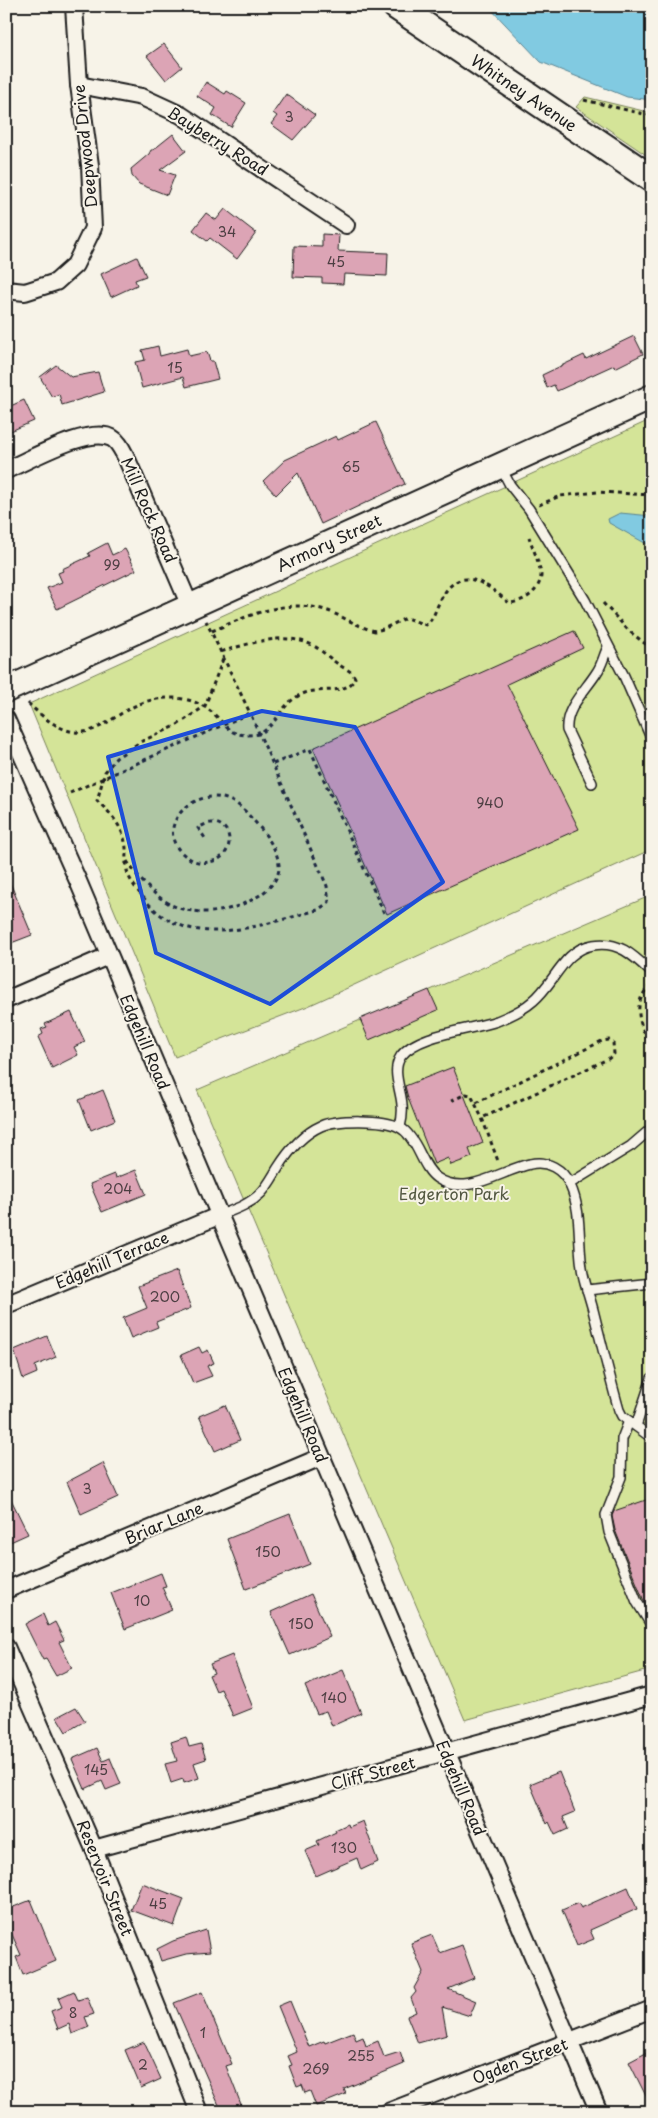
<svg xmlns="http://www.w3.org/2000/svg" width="658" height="2118" font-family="'Playpen Sans',sans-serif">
  <rect width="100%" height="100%" fill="#f7f3e8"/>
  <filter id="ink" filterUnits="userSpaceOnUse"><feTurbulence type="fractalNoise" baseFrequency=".02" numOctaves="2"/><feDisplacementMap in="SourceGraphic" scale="10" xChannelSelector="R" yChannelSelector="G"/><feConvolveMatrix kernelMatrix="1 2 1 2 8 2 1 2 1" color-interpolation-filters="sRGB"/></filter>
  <g filter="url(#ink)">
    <g fill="#d4e498" stroke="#78805a">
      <polygon points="585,97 652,113 652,159 576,107"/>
      <polygon points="652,419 652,849 308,1006 175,1057 29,704"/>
      <polygon points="652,895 652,1669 465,1720 197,1090"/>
    </g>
    <g fill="#81cae1" stroke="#598492">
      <polygon points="488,6 652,6 652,100 627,97 541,62"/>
      <polygon points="620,513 652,516 652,547 609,523 608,519"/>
    </g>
    <g fill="#dca4b5" stroke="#1c1c1c">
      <polygon points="164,44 182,67 166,80 147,56"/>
      <polygon points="206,82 225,94 227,91 246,103 231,127 212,115 216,108 197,96"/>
      <polygon points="286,94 315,115 293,140 271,124 277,116 273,113"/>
      <polygon points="173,134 186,151 160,170 175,175 167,195 139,184 132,176 131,169 149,154 151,150 153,150"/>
      <polygon points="225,209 256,233 237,259 210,238 207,241 193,230 206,213 216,220"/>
      <polygon points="322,234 339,235 338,251 388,253 387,276 344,274 343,284 322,283 322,278 293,277 294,246 322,247"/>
      <polygon points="137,257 146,276 135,280 137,285 111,297 101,274"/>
      <polygon points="634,336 643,354 615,368 614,365 557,391 554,385 547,388 542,375 584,355 586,359"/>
      <polygon points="158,346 160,356 187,349 189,356 207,352 210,361 213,361 218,379 186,387 183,377 142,388 135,362 145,360 142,350"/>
      <polygon points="56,365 71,377 98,372 104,392 62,405 59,394 52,397 40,377"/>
      <polygon points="24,400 34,421 6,433 6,408"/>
      <polygon points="376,422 405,484 321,524 298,473 276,495 263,481 285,460 336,436 338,440"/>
      <polygon points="107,543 112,555 125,549 136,570 57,609 47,588 62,582 58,573 63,571 62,569 90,556 88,553"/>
      <polygon points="574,631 583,648 507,684 579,829 387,914 313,748"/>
      <polygon points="6,873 32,935 6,945"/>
      <polygon points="429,990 438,1010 369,1040 360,1019"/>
      <polygon points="71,1012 85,1042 74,1047 78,1055 52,1068 38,1037 43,1034 41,1029 47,1027 45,1024"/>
      <polygon points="453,1067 483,1143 469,1149 472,1157 451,1165 448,1158 434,1164 408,1098 405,1086"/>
      <polygon points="103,1090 115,1120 91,1130 79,1100"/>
      <polygon points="136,1170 146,1194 102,1212 90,1184 115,1174 116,1178"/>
      <polygon points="177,1271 191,1308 156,1322 158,1327 131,1338 123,1318 147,1308 138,1286"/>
      <polygon points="47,1336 56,1357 35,1366 37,1373 23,1379 14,1350"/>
      <polygon points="199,1347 202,1353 208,1350 214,1363 207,1366 212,1376 193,1383 181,1355"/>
      <polygon points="225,1405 240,1440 215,1451 199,1416"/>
      <polygon points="103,1463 118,1497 81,1514 67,1482"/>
      <polygon points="6,1489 28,1534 6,1544"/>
      <polygon points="652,1498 652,1614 644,1601 628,1562 615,1530 612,1516 614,1511"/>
      <polygon points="290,1514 310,1564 246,1589 227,1539"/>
      <polygon points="161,1573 166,1586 162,1587 172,1610 125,1629 111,1593"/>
      <polygon points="311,1594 330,1637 290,1655 271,1612"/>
      <polygon points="43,1614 48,1626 55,1622 64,1640 59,1642 72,1668 56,1676 46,1659 43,1660 25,1624"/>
      <polygon points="232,1655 253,1708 233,1716 221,1689 216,1691 209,1675 214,1673 210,1664"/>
      <polygon points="343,1670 361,1713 332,1726 326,1711 317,1714 305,1686"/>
      <polygon points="76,1707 85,1721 66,1732 57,1717"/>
      <polygon points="186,1737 189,1747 201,1744 206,1759 194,1763 199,1778 184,1783 183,1779 171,1783 165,1764 177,1761 171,1742"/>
      <polygon points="97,1748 103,1761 110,1758 121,1784 106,1790 102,1781 85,1789 72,1759"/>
      <polygon points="559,1772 575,1812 563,1817 568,1829 555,1835 549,1822 547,1824 530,1784"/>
      <polygon points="363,1821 378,1862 361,1870 357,1858 316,1876 305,1851 319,1845 317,1841 336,1832 335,1830 348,1824 349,1827"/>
      <polygon points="142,1883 184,1899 174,1926 131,1910"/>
      <polygon points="628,1887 637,1909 590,1930 594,1939 577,1946 562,1910 578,1903 581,1908"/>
      <polygon points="31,1900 56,1961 23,1975 16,1957 21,1955 10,1930 6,1932 6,1910"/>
      <polygon points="206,1930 210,1952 186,1954 161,1961 157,1949 173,1941"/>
      <polygon points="432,1935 440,1953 462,1945 474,1978 448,1989 476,2001 470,2016 442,2007 447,2035 418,2043 407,2016 416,2012 411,1998 416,1992 414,1988 423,1972 411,1943"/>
      <polygon points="74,1991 78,2000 87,1997 94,2014 85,2017 89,2027 72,2034 69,2024 58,2029 51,2011 62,2007 58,1998"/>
      <polygon points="202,1992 232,2064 226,2066 244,2112 222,2112 174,2003"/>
      <polygon points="290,2001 309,2047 324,2041 325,2043 353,2032 356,2040 363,2037 366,2046 378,2041 384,2057 400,2052 404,2064 344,2089 346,2094 316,2106 310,2091 305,2093 302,2085 297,2087 289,2066 292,2065 288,2056 297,2052 278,2006"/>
      <polygon points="144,2042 161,2079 141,2088 125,2050"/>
      <polygon points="646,2053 652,2064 652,2108 629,2062"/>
    </g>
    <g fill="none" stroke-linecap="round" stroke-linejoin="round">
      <defs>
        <g id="lane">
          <polyline points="501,468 510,485 529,509 585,600 624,676 652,740"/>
          <path d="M592,783l-25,-53c-2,-22 19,-40 30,-58 5,-7 7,-17 11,-25"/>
          <path d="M400,1127c2,-8 3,-14 2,-22 -1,-16 -11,-34 -1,-49 16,-22 70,-26 96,-35 13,-5 26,-11 36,-20 22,-18 30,-51 60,-56 26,-5 42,12 59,28"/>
          <polyline points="569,1184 631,1146 652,1128"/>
          <path d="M218,1216c15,-6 31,-11 43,-23 7,-7 12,-17 17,-25 10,-16 25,-34 43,-42 16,-7 62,-7 78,1 4,2 9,7 11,10 10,12 14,32 27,41 29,20 64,-8 93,-14 17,-4 33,5 40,21 13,28 7,60 13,89 3,14 8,27 11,40 8,32 16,64 25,96l3,6 30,22"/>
          <polyline points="587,1290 652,1283"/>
          <polyline points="629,1421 622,1439 621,1477 606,1515 609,1532 637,1602 652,1626"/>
          <polyline points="636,1426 652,1378"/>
        </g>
        <g id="street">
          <polyline points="79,85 142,97 181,115 346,225"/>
          <polyline points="6,290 25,292 56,282 75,265 93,228 90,165 79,85 74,6"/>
          <path d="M6,470c24,-10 82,-44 106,-32 7,4 10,12 14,19l64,149"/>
          <polyline points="6,719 78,881 599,2112"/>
          <polyline points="6,1000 108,956"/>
          <polyline points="6,1305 218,1216"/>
          <polyline points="6,1590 321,1457"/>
          <polyline points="6,1647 94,1849 199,2112"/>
          <polyline points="94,1849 652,1695"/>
          <polyline points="388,2112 652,2009"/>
        </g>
        <polyline id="secondary" points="6,690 652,397"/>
        <polyline id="primary" points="396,6 652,179"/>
      </defs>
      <use href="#lane" stroke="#1c1c1c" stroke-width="12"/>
      <use href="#street" stroke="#1c1c1c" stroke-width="20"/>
      <use href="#secondary" stroke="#1c1c1c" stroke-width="28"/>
      <use href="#primary" stroke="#1c1c1c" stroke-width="30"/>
      <g stroke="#1c1c1c" stroke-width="3" stroke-dasharray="4 4" stroke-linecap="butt">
        <polyline points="584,100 652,116"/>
        <polyline points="539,505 560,496 598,492 652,495"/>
        <polyline points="603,603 629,631 652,649"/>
        <path d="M212,631c38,-16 75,-34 116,-20 16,6 30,16 47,20l8,-2 23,-11 20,7c8,-6 9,-15 14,-24 19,-39 46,-18 69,2 15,-1 30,-11 32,-27 0,-9 -9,-30 -12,-39"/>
        <path d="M223,659l-18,47 -29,20 -36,16 -24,16 -11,14 -8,29c14,12 27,27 29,47 0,8 -1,18 2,26 4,11 12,19 19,28 44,51 116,22 171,8l11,-8 -2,-16 -77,-173"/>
        <polyline points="645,687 652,700"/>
        <path d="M28,703c70,69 77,-6 143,-5 20,0 35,7 48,21 4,4 8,10 14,13 8,4 18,3 26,2 21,-11 21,-32 46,-41 16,-6 42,3 50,-15 -3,-8 -11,-9 -17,-14 -9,-6 -16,-14 -26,-19 -28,-14 -64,-1 -92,7"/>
        <polyline points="273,764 310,749 384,913"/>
        <polyline points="70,793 250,713 206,621"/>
        <path d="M127,861c12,18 28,37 49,46 10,4 23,5 33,5 23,0 72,-19 70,-47 -2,-20 -21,-40 -34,-54 -41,-42 -105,21 -53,49 7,4 21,3 28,-2 15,-10 11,-36 -9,-35 -4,0 -9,3 -13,5l9,13"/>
        <path d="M651,985c-21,18 -11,42 1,63"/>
        <polyline points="451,1101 466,1094 471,1095 482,1118 498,1161"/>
        <polyline points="476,1103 602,1041 609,1040 613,1043 614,1054 608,1059 482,1118"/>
      </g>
      <use href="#lane" stroke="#f7f3e8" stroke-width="9"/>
      <use href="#street" stroke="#f7f3e8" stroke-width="16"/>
      <use href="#secondary" stroke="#f7f3e8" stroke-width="24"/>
      <use href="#primary" stroke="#f7f3e8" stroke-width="26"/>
    </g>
  </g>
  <path fill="#1d4ed8" fill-opacity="0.2" stroke="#1d4ed8" stroke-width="4" stroke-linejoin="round" d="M262,711l93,16 88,155 -173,122 -114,-51 -48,-196z"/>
  <g text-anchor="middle" stroke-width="4" stroke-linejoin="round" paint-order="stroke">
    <g font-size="14" fill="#4c3e42">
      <text x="289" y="122">3</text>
      <text x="227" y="237">34</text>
      <text x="336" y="267">45</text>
      <text x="175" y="373">15</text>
      <text x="351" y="472">65</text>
      <text x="112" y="570">99</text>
      <text x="490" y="808">940</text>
      <text x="118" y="1194">204</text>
      <text x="165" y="1302">200</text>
      <text x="87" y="1494">3</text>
      <text x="268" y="1557">150</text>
      <text x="142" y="1606">10</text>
      <text x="301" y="1629">150</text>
      <text x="334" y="1703">140</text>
      <text x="96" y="1775">145</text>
      <text x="344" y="1853">130</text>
      <text x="158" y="1909">45</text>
      <text x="73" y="2018">8</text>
      <text x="203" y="2038">1</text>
      <text x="361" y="2061">255</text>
      <text x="143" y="2070">2</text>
      <text x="316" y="2074">269</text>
    </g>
    <g font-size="16" fill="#1c1c1c" stroke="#f7f3e8">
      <text transform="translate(524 93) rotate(34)" y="6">Whitney Avenue</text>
      <text transform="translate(218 141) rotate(32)" y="6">Bayberry Road</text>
      <text transform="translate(85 146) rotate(-96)" y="6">Deepwood Drive</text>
      <text transform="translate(149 510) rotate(66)" y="6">Mill Rock Road</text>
      <text transform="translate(329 543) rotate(-25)" y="6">Armory Street</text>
      <text transform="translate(145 1042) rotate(67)" y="6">Edgehill Road</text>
      <text transform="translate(112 1260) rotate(-23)" y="6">Edgehill Terrace</text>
      <text transform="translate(303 1415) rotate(67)" y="6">Edgehill Road</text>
      <text transform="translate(164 1523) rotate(-23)" y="6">Briar Lane</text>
      <text transform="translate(373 1773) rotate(-15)" y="6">Cliff Street</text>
      <text transform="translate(461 1788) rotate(67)" y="6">Edgehill Road</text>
      <text transform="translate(105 1878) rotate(68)" y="6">Reservoir Street</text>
      <text transform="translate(520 2061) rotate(-21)" y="6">Ogden Street</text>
    </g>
    <g font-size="16" fill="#535841" stroke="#f7f3e8">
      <text x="454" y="1200">Edgerton Park</text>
    </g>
  </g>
  <rect width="658" height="2118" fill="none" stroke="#f7f3e8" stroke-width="25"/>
  <rect x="12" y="12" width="633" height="2093" fill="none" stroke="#1c1c1c" stroke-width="2" filter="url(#ink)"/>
</svg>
